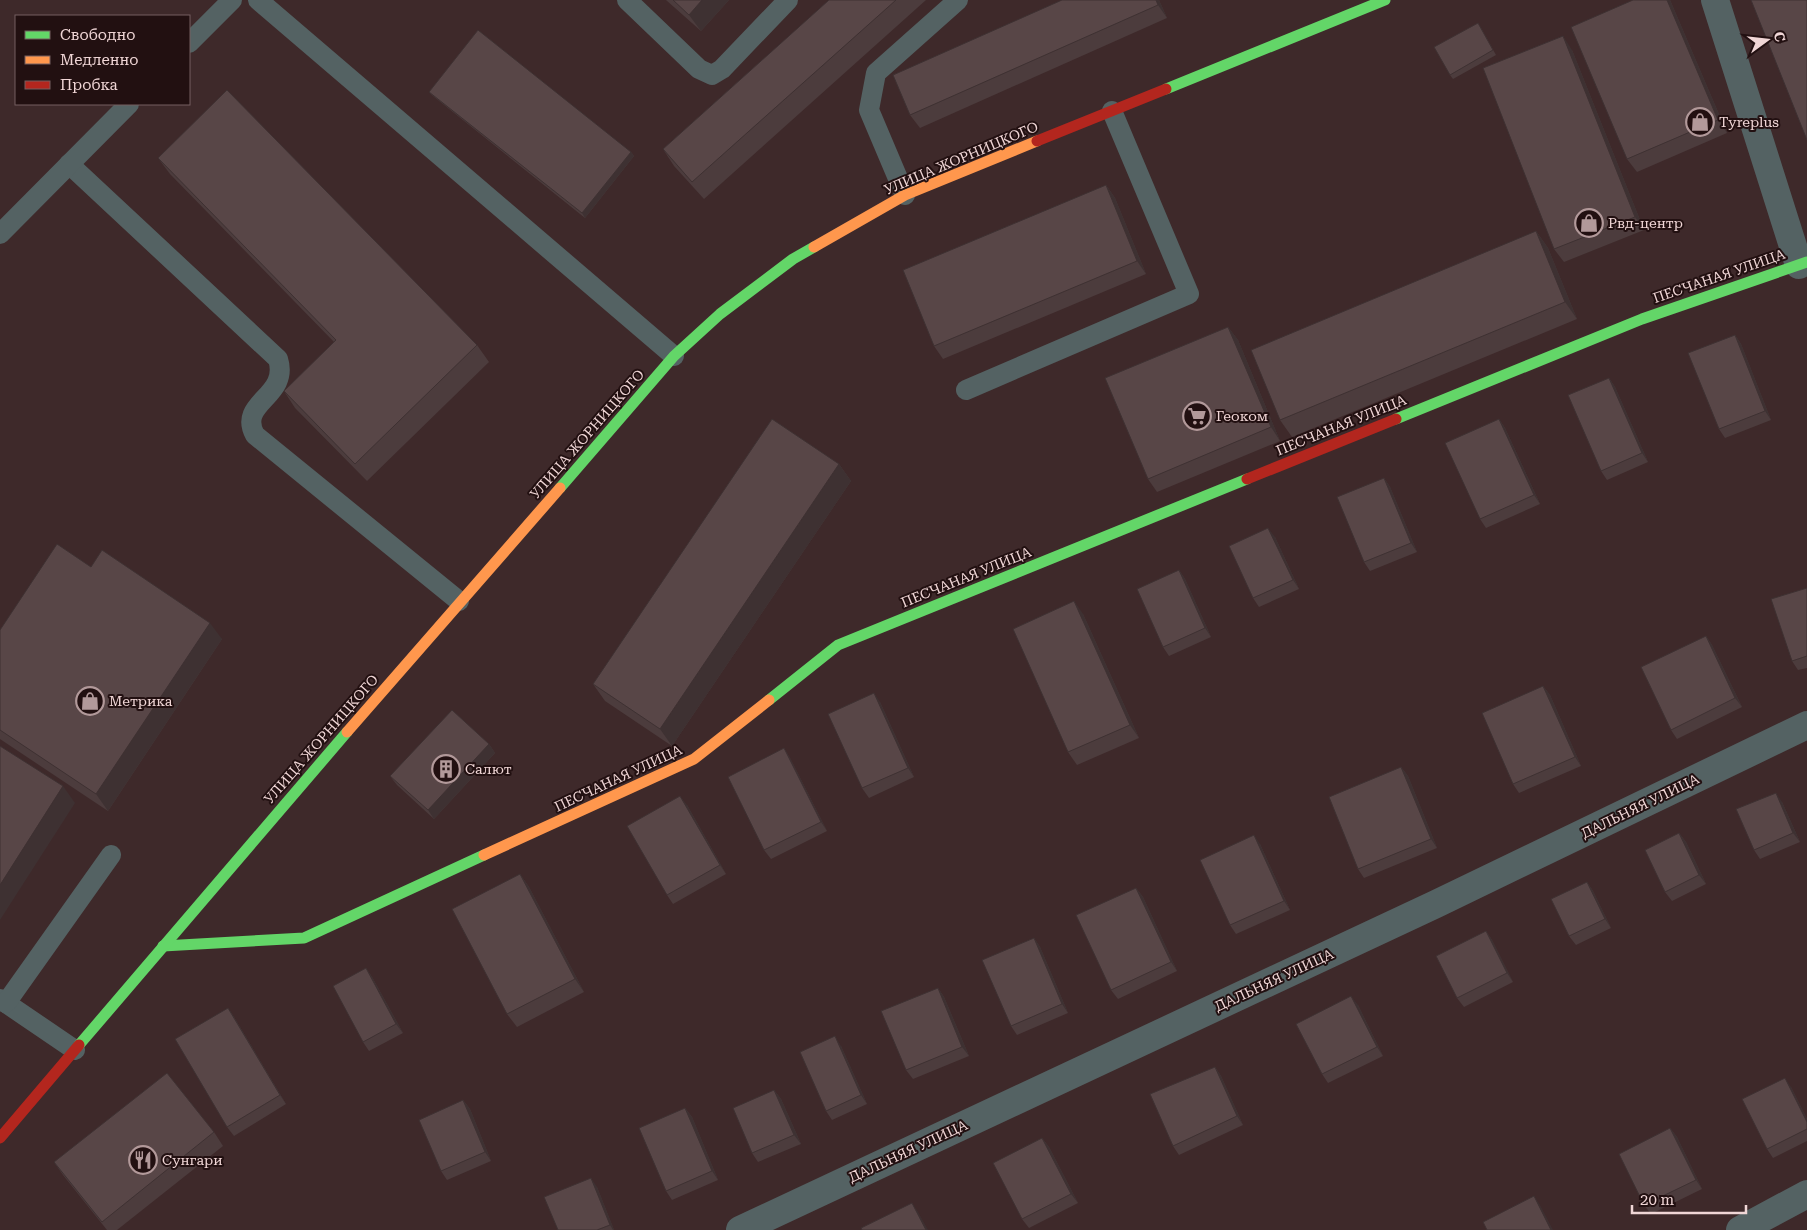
<svg xmlns="http://www.w3.org/2000/svg" width="1807" height="1230" font-family="'Roboto Serif',serif">
  <rect width="100%" height="100%" fill="#3e292a"/>
  <g fill="none" stroke-linecap="round" stroke-linejoin="round">
    <g stroke="#546263" stroke-width="20">
      <polyline points="258,0 674,356"/>
      <polyline points="627,0 699,69 712,75 722,69 788,0"/>
      <polyline points="189,43 232,0"/>
      <path d="M69,164l209,195c12,38 -41,43 -23,76l204,166"/>
      <polyline points="905,195 869,110 876,73 958,0"/>
      <polyline points="0,234 129,104"/>
      <polyline points="966,390 1189,294 1112,111"/>
      <polyline points="0,999 75,1050"/>
      <polyline points="6,1003 111,855"/>
    </g>
    <g stroke="#546263" stroke-width="28">
      <polyline points="1715,0 1799,265"/>
      <polyline points="740,1230 1436,904 1807,725"/>
      <polyline points="1740,1230 1807,1194"/>
    </g>
    <g stroke="#63d668" stroke-width="11">
      <polyline points="1166,89 1385,0"/>
      <polyline points="1396,419 1642,319 1807,262"/>
      <polyline points="560,488 674,356 720,314 793,259 814,247"/>
      <polyline points="769,700 838,645 1247,479"/>
      <polyline points="163,946 304,938 484,855"/>
      <polyline points="79,1045 347,732"/>
    </g>
    <g stroke="#ff974d" stroke-width="11">
      <polyline points="814,247 905,195 1037,141"/>
      <polyline points="347,732 560,488"/>
      <polyline points="484,855 694,759 769,700"/>
    </g>
    <g stroke="#b3261e" stroke-width="11">
      <polyline points="1037,141 1166,89"/>
      <polyline points="1247,479 1396,419"/>
      <polyline points="0,1138 79,1045"/>
    </g>
  </g>
  <g fill="#4c3c3d">
    <polygon points="666,0 729,0 701,31"/>
    <polygon points="829,0 926,0 704,199 674,166 663,149"/>
    <polygon points="1159,0 1167,18 920,128 910,115"/>
    <polygon points="1633,0 1670,0 1727,133 1637,172 1627,159"/>
    <polygon points="1478,23 1496,55 1453,79 1450,75"/>
    <polygon points="1572,50 1644,230 1564,262 1554,249"/>
    <polygon points="429,92 631,152 634,156 585,218 433,96"/>
    <polygon points="158,158 477,345 489,362 367,481 295,408 284,391 334,342 170,174"/>
    <polygon points="1106,185 1115,198 1146,274 943,359 934,346"/>
    <polygon points="1536,231 1548,248 1577,319 1292,437 1280,420"/>
    <polygon points="1228,327 1238,340 1280,441 1157,492 1148,479"/>
    <polygon points="1735,335 1741,344 1771,420 1725,438 1719,429"/>
    <polygon points="1609,378 1615,387 1648,462 1607,480 1601,471"/>
    <polygon points="1499,419 1505,428 1540,504 1486,528 1480,519"/>
    <polygon points="839,464 851,481 672,746 605,701 593,684"/>
    <polygon points="1384,478 1390,487 1417,552 1370,571 1364,562"/>
    <polygon points="1275,537 1299,589 1259,607 1253,598"/>
    <polygon points="91,567 222,639 108,811 0,739 0,630"/>
    <polygon points="1179,570 1185,579 1211,637 1169,656 1163,647"/>
    <polygon points="1807,588 1807,668 1798,670 1792,661"/>
    <polygon points="1083,614 1139,738 1077,765 1068,752"/>
    <polygon points="1706,636 1712,645 1742,707 1677,739 1671,730"/>
    <polygon points="1543,686 1550,695 1581,766 1519,793 1513,784"/>
    <polygon points="880,702 914,777 869,798 862,788"/>
    <polygon points="489,744 495,753 434,819 397,785 390,776"/>
    <polygon points="784,748 790,758 827,831 771,859 764,850"/>
    <polygon points="1401,767 1408,776 1437,848 1364,878 1358,869"/>
    <polygon points="1782,802 1800,842 1760,859 1754,850"/>
    <polygon points="687,805 726,874 673,904 667,895"/>
    <polygon points="1679,833 1686,842 1706,884 1672,901 1665,892"/>
    <polygon points="1260,844 1290,910 1236,934 1230,925"/>
    <polygon points="520,874 529,887 584,992 517,1027 507,1014"/>
    <polygon points="1587,882 1593,891 1611,928 1576,945 1569,936"/>
    <polygon points="1136,888 1143,897 1177,971 1118,999 1111,990"/>
    <polygon points="1486,931 1492,940 1513,982 1464,1007 1457,998"/>
    <polygon points="1034,938 1040,947 1068,1013 1017,1035 1011,1026"/>
    <polygon points="366,968 372,977 403,1033 369,1051 363,1042"/>
    <polygon points="938,988 944,997 969,1056 913,1079 906,1070"/>
    <polygon points="1358,1005 1383,1056 1328,1083 1322,1074"/>
    <polygon points="228,1008 234,1017 286,1104 234,1136 227,1127"/>
    <polygon points="841,1046 867,1104 832,1120 826,1111"/>
    <polygon points="1215,1067 1221,1076 1243,1125 1179,1155 1173,1146"/>
    <polygon points="1791,1087 1807,1119 1807,1141 1773,1158 1767,1149"/>
    <polygon points="774,1090 781,1099 801,1144 758,1162 752,1153"/>
    <polygon points="463,1100 470,1109 491,1161 447,1180 441,1171"/>
    <polygon points="685,1108 692,1117 718,1180 672,1200 666,1191"/>
    <polygon points="1670,1128 1677,1137 1702,1189 1651,1214 1644,1205"/>
    <polygon points="214,1132 223,1146 117,1230 107,1230 63,1175 54,1162"/>
    <polygon points="1042,1138 1049,1147 1078,1203 1029,1228 1022,1219"/>
    <polygon points="597,1187 614,1230 558,1230"/>
  </g>
  <g fill="#3e3132">
    <polygon points="702,0 729,0 701,31 689,15"/>
    <polygon points="1156,0 1159,0 1167,18 1158,5"/>
    <polygon points="1667,0 1670,0 1727,133 1718,120"/>
    <polygon points="1563,36 1572,50 1644,230 1635,217"/>
    <polygon points="631,152 634,156 585,218 582,213"/>
    <polygon points="1106,185 1115,198 1146,274 1137,261"/>
    <polygon points="1536,231 1548,248 1577,319 1565,302"/>
    <polygon points="1228,327 1238,340 1280,441 1271,427"/>
    <polygon points="1735,335 1741,344 1771,420 1765,411"/>
    <polygon points="1609,378 1615,387 1648,462 1642,453"/>
    <polygon points="1499,419 1505,428 1540,504 1534,495"/>
    <polygon points="839,464 851,481 672,746 660,729"/>
    <polygon points="1384,478 1390,487 1417,552 1411,543"/>
    <polygon points="1268,528 1275,537 1299,589 1293,580"/>
    <polygon points="1179,570 1185,579 1211,637 1205,628"/>
    <polygon points="1074,601 1083,614 1139,738 1130,725"/>
    <polygon points="210,623 222,639 108,811 96,794"/>
    <polygon points="1706,636 1712,645 1742,707 1735,698"/>
    <polygon points="1543,686 1550,695 1581,766 1575,757"/>
    <polygon points="874,693 880,702 914,777 908,768"/>
    <polygon points="489,744 495,753 434,819 428,810"/>
    <polygon points="784,748 790,758 827,831 821,822"/>
    <polygon points="1401,767 1408,776 1437,848 1431,839"/>
    <polygon points="63,786 75,803 0,920 0,885"/>
    <polygon points="1776,793 1782,802 1800,842 1793,833"/>
    <polygon points="680,796 687,805 726,874 720,865"/>
    <polygon points="1679,833 1686,842 1706,884 1699,875"/>
    <polygon points="1254,835 1260,844 1290,910 1284,901"/>
    <polygon points="520,874 529,887 584,992 575,979"/>
    <polygon points="1587,882 1593,891 1611,928 1605,919"/>
    <polygon points="1136,888 1143,897 1177,971 1171,962"/>
    <polygon points="1486,931 1492,940 1513,982 1507,973"/>
    <polygon points="1034,938 1040,947 1068,1013 1062,1004"/>
    <polygon points="366,968 372,977 403,1033 396,1024"/>
    <polygon points="938,988 944,997 969,1056 962,1047"/>
    <polygon points="1351,996 1358,1005 1383,1056 1377,1047"/>
    <polygon points="228,1008 234,1017 286,1104 280,1095"/>
    <polygon points="835,1036 841,1046 867,1104 861,1095"/>
    <polygon points="1215,1067 1221,1076 1243,1125 1237,1116"/>
    <polygon points="1785,1078 1791,1087 1807,1119 1807,1122"/>
    <polygon points="774,1090 781,1099 801,1144 794,1135"/>
    <polygon points="463,1100 470,1109 491,1161 485,1152"/>
    <polygon points="685,1108 692,1117 718,1180 712,1171"/>
    <polygon points="1670,1128 1677,1137 1702,1189 1696,1180"/>
    <polygon points="1042,1138 1049,1147 1078,1203 1071,1194"/>
    <polygon points="591,1178 597,1187 614,1230 613,1230 610,1225"/>
    <polygon points="1534,1196 1540,1205 1553,1230 1551,1230"/>
    <polygon points="912,1203 918,1212 928,1230 926,1230"/>
  </g>
  <g fill="#584647" stroke="#3e3132">
    <polygon points="673,0 702,0 689,15"/>
    <polygon points="829,0 896,0 692,182 663,149"/>
    <polygon points="1062,0 1156,0 1158,5 910,115 893,75"/>
    <polygon points="1633,0 1667,0 1718,120 1627,159 1571,27"/>
    <polygon points="1751,0 1807,0 1807,140"/>
    <polygon points="1478,23 1493,50 1450,75 1434,47"/>
    <polygon points="478,30 631,152 582,213 429,92"/>
    <polygon points="1563,36 1635,217 1554,249 1483,68"/>
    <polygon points="227,90 477,345 355,464 284,391 336,340 158,158"/>
    <polygon points="1106,185 1137,261 934,346 903,270"/>
    <polygon points="1536,231 1565,302 1280,420 1251,350"/>
    <polygon points="1228,327 1271,427 1148,479 1105,378"/>
    <polygon points="1735,335 1765,411 1719,429 1688,353"/>
    <polygon points="1609,378 1642,453 1601,471 1568,395"/>
    <polygon points="772,419 839,464 660,729 593,684"/>
    <polygon points="1499,419 1534,495 1480,519 1445,443"/>
    <polygon points="1384,478 1411,543 1364,562 1337,497"/>
    <polygon points="1268,528 1293,580 1253,598 1229,546"/>
    <polygon points="57,544 91,567 102,550 210,623 96,794 0,730 0,630"/>
    <polygon points="1179,570 1205,628 1163,647 1137,589"/>
    <polygon points="1807,588 1807,656 1792,661 1771,599"/>
    <polygon points="1074,601 1130,725 1068,752 1013,629"/>
    <polygon points="1706,636 1735,698 1671,730 1641,667"/>
    <polygon points="1543,686 1575,757 1513,784 1482,713"/>
    <polygon points="874,693 908,768 862,788 828,714"/>
    <polygon points="452,710 489,744 428,810 390,776"/>
    <polygon points="0,746 63,786 0,885"/>
    <polygon points="784,748 821,822 764,850 728,777"/>
    <polygon points="1401,767 1431,839 1358,869 1329,797"/>
    <polygon points="1776,793 1793,833 1754,850 1736,809"/>
    <polygon points="680,796 720,865 667,895 627,826"/>
    <polygon points="1679,833 1699,875 1665,892 1645,850"/>
    <polygon points="1254,835 1284,901 1230,925 1200,860"/>
    <polygon points="520,874 575,979 507,1014 452,909"/>
    <polygon points="1587,882 1605,919 1569,936 1551,899"/>
    <polygon points="1136,888 1171,962 1111,990 1076,915"/>
    <polygon points="1486,931 1507,973 1457,998 1436,956"/>
    <polygon points="1034,938 1062,1004 1011,1026 982,960"/>
    <polygon points="366,968 396,1024 363,1042 333,986"/>
    <polygon points="938,988 962,1047 906,1070 881,1011"/>
    <polygon points="1351,996 1377,1047 1322,1074 1296,1024"/>
    <polygon points="228,1008 280,1095 227,1127 175,1039"/>
    <polygon points="835,1036 861,1095 826,1111 800,1052"/>
    <polygon points="1215,1067 1237,1116 1173,1146 1150,1094"/>
    <polygon points="167,1073 214,1132 102,1222 54,1162"/>
    <polygon points="1785,1078 1807,1122 1807,1129 1767,1149 1742,1099"/>
    <polygon points="774,1090 794,1135 752,1153 733,1108"/>
    <polygon points="463,1100 485,1152 441,1171 419,1120"/>
    <polygon points="685,1108 712,1171 666,1191 639,1128"/>
    <polygon points="1670,1128 1696,1180 1644,1205 1619,1154"/>
    <polygon points="1042,1138 1071,1194 1022,1219 993,1163"/>
    <polygon points="591,1178 610,1225 597,1230 558,1230 544,1197"/>
    <polygon points="1534,1196 1551,1230 1487,1230 1483,1222"/>
    <polygon points="912,1203 926,1230 862,1230 861,1228"/>
  </g>
  <defs>
    <symbol id="shop-ring" viewBox="-11 -11 22 22"><circle r="9.5" fill="#221011" stroke="#b2999a" stroke-width="1.5"/><path d="M-5-2.5h2.3a2.7 3.5 0 0 1 5.4 0H5L5.5 6h-11ZM-1.5-2.5h3a1.5 2.3 0 0 0-3 0Z" fill="#b2999a"/></symbol>
    <symbol id="supermarket-ring" viewBox="-11 -11 22 22"><circle r="9.5" fill="#221011" stroke="#b2999a" stroke-width="1.5"/><path d="M-6-5.5h2.5l.6 2H6L4.5 2H-2.5L-4.4-4H-6ZM-1.5 3.2a1.3 1.3 0 1 0 .1 0ZM3 3.2a1.3 1.3 0 1 0 .1 0Z" fill="#b2999a"/></symbol>
    <symbol id="building-ring" viewBox="-11 -11 22 22"><circle r="9.5" fill="#221011" stroke="#b2999a" stroke-width="1.5"/><path d="M-4-6H4V6H1V3H-1V6H-4ZM-2.5-4.3h1.7v1.8h-1.7ZM.8-4.3h1.7v1.8H.8ZM-2.5-1h1.7V.8h-1.7ZM.8-1h1.7V.8H.8Z" fill="#b2999a"/></symbol>
    <symbol id="restaurant-ring" viewBox="-11 -11 22 22"><circle r="9.5" fill="#221011" stroke="#b2999a" stroke-width="1.5"/><path d="M-5-6h1v4h1v-4h1v4h1v-4h1v5L-1.5 .5V6h-2V.5L-5-1ZM5-6V6H3V1.5H1.5Q1.5-4 5-6Z" fill="#b2999a"/></symbol>
  </defs>
  <g fill-rule="evenodd">
    <use href="#shop-ring" x="1684" y="106" width="32" height="32"/>
    <use href="#shop-ring" x="1573" y="207" width="32" height="32"/>
    <use href="#supermarket-ring" x="1181" y="400" width="32" height="32"/>
    <use href="#shop-ring" x="74" y="685" width="32" height="32"/>
    <use href="#building-ring" x="430" y="753" width="32" height="32"/>
    <use href="#restaurant-ring" x="127" y="1144" width="32" height="32"/>
  </g>
  <g text-anchor="middle" stroke-width="4" stroke-linejoin="round" paint-order="stroke">
    <g font-size="14" fill="#f0d6d6" stroke="#221011" text-anchor="start">
      <text x="1719" y="127">Tyreplus</text>
      <text x="1608" y="228">Рвд-центр</text>
      <text x="1216" y="421">Геоком</text>
      <text x="109" y="706">Метрика</text>
      <text x="465" y="774">Салют</text>
      <text x="162" y="1165">Сунгари</text>
    </g>
    <g font-size="14" fill="#f0d6d6" stroke="#221011">
      <text transform="translate(961 158) rotate(-23)" y="5">УЛИЦА ЖОРНИЦКОГО</text>
      <text transform="translate(1719 276) rotate(-19)" y="5">ПЕСЧАНАЯ УЛИЦА</text>
      <text transform="translate(1341 425) rotate(-22)" y="5">ПЕСЧАНАЯ УЛИЦА</text>
      <text transform="translate(587 434) rotate(-49)" y="5">УЛИЦА ЖОРНИЦКОГО</text>
      <text transform="translate(966 577) rotate(-22)" y="5">ПЕСЧАНАЯ УЛИЦА</text>
      <text transform="translate(321 739) rotate(-49)" y="5">УЛИЦА ЖОРНИЦКОГО</text>
      <text transform="translate(618 778) rotate(-25)" y="5">ПЕСЧАНАЯ УЛИЦА</text>
      <text transform="translate(1640 806) rotate(-26)" y="5">ДАЛЬНЯЯ УЛИЦА</text>
      <text transform="translate(1274 980) rotate(-25)" y="5">ДАЛЬНЯЯ УЛИЦА</text>
      <text transform="translate(908 1151) rotate(-25)" y="5">ДАЛЬНЯЯ УЛИЦА</text>
    </g>
  </g>
  <rect x="15" y="15" width="175" height="90" fill="#221011" stroke="#745f60"/>
  <rect x="25" y="31" width="25" height="8" fill="#63d668" stroke="#745f60"/>
  <text x="60" y="40" font-size="15" fill="#f0d6d6">Свободно</text>
  <rect x="25" y="56" width="25" height="8" fill="#ff974d" stroke="#745f60"/>
  <text x="60" y="65" font-size="15" fill="#f0d6d6">Медленно</text>
  <rect x="25" y="81" width="25" height="8" fill="#b3261e" stroke="#745f60"/>
  <text x="60" y="90" font-size="15" fill="#f0d6d6">Пробка</text>
  <g transform="translate(1767 40) rotate(75)" stroke="#221011" stroke-width="4" paint-order="stroke">
  <path d="M0-4L9 19L0 12L-9 19Z" fill="#f0d6d6"/>
  <text y="-8" font-size="14" font-weight="bold" text-anchor="middle" fill="#f0d6d6">С</text>
  </g>
  <path d="M1632 1205v8h114v-8" fill="none" stroke="#f0d6d6" stroke-width="2.5"/>
  <text x="1640" y="1205" font-size="15" fill="#f0d6d6" stroke="#221011" stroke-width="4" paint-order="stroke">20 m</text>
</svg>
